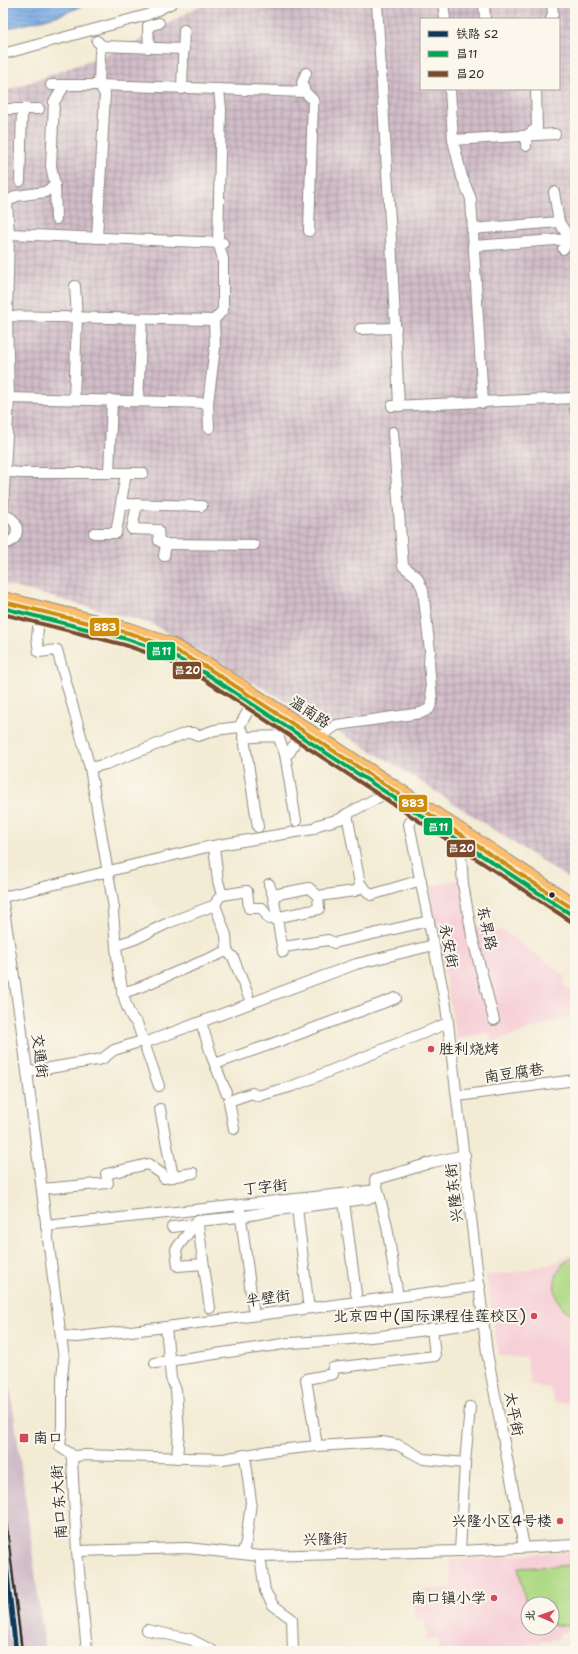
<svg xmlns="http://www.w3.org/2000/svg" width="578" height="1654" font-family="'Shantell Sans','LXGW WenKai TC',sans-serif">
  <defs>
    <pattern id="industrial-grid" width="8" height="8" patternUnits="userSpaceOnUse"><rect width="8" height="8" fill="#d1bdc9"/><path d="M0 4h8M4 0v8" fill="none" stroke="#aa9aa3"/></pattern>
    <pattern id="water-rules" width="6" height="5" patternUnits="userSpaceOnUse"><rect width="6" height="5" fill="#79aae4"/><path d="M0 2.5h6" fill="none" stroke="#638bb9"/></pattern>
  </defs>
  <rect width="100%" height="100%" fill="#fbf7ec"/>
  <filter id="ink" filterUnits="userSpaceOnUse"><feTurbulence type="fractalNoise" baseFrequency=".025" numOctaves="2"/><feDisplacementMap in="SourceGraphic" scale="8" xChannelSelector="R" yChannelSelector="G"/><feConvolveMatrix kernelMatrix="1 2 1 2 8 2 1 2 1" color-interpolation-filters="sRGB"/></filter>
  <filter id="wash" filterUnits="userSpaceOnUse"><feTurbulence type="fractalNoise" baseFrequency=".012" numOctaves="4" result="noise"/><feDisplacementMap in="SourceGraphic" scale="16" xChannelSelector="R" yChannelSelector="G"/><feGaussianBlur stdDeviation="0.9" result="paint"/><feColorMatrix in="noise" values="0 0 0 0 0 0 0 0 0 0 0 0 0 0 0 0 0 1.4 0 .05"/><feComposite in="paint" operator="in"/></filter>
  <g filter="url(#wash)">
    <rect width="100%" height="100%" fill="#f3ebd4"/>
    <g fill="#f6cfd7" fill-rule="evenodd">
      <polygon points="467,878 473,922 484,932 497,932 502,929 565,976 564,985 575,997 575,1015 492,1042 489,1032 457,1040 429,886"/>
      <polygon points="575,1253 575,1402 554,1403 550,1388 530,1385 526,1357 499,1356 486,1276 521,1271 558,1262 568,1254"/>
      <path d="M575,1551v81l-15,1 -2,6 -30,5v7h-88l-3,-13 -11,2 -1,-20h-9l-4,-28 39,-5 -1,-27zM528,1604h24v24h-24z"/>
    </g>
    <path fill="url(#industrial-grid)" fill-rule="evenodd" d="M204,3h371v880l-183,-120 -240,-139 -149,-40v-492l127,-46zM421,19h138v70h-138z"/>
    <polygon fill="#d1bdc9" points="3,1334 28,1517 45,1651 3,1651"/>
    <g fill="#afda85" stroke="#6d8258">
      <path d="M575,1257v58c-27,-8 -27,-50 0,-58z"/>
      <polygon points="575,1565 575,1625 552,1625 552,1604 528,1604 528,1612 518,1568"/>
    </g>
    <polygon fill="url(#water-rules)" stroke="#526a88" points="3,3 91,3 60,15 3,30"/>
  </g>
  <g filter="url(#ink)">
    <g fill="none" stroke-linecap="round" stroke-linejoin="round">
      <defs>
        <g id="minor">
          <polyline points="377,3 391,238 399,406"/>
          <polyline points="443,3 445,19"/>
          <polyline points="484,3 485,19"/>
          <polyline points="551,19 553,14 552,3"/>
          <polyline points="97,41 102,46 184,49"/>
          <polyline points="149,48 148,26 159,23"/>
          <polyline points="3,54 147,15 172,3"/>
          <polyline points="306,73 302,83 305,92 313,100 309,231"/>
          <polyline points="51,85 99,85 305,92"/>
          <polyline points="182,89 184,30"/>
          <polyline points="450,89 453,140 462,177 471,199 483,403"/>
          <polyline points="3,109 39,109"/>
          <polyline points="453,140 555,134"/>
          <polyline points="526,146 526,136 537,128 536,89"/>
          <polyline points="20,181 22,109"/>
          <polyline points="554,192 559,222 570,239 563,249"/>
          <polyline points="56,219 55,185 51,166 54,102 65,85"/>
          <polyline points="472,229 559,222"/>
          <polyline points="3,232 9,234 223,243"/>
          <polyline points="97,238 105,94 99,85 100,53 102,46"/>
          <polyline points="473,246 570,239"/>
          <polyline points="3,316 214,320"/>
          <polyline points="360,329 396,328"/>
          <polyline points="575,396 575,410"/>
          <polyline points="74,399 77,318 75,286"/>
          <polyline points="3,400 9,398 208,403"/>
          <polyline points="138,401 142,319"/>
          <polyline points="392,406 574,398"/>
          <polyline points="209,428 208,403 215,348 214,320 223,310 223,259 218,242 221,109 219,90"/>
          <polyline points="3,471 20,473 143,473"/>
          <polyline points="109,473 112,400"/>
          <polyline points="121,504 202,506"/>
          <polyline points="137,504 132,529 158,530 159,541 166,544 254,545"/>
          <polyline points="3,508 9,398 7,316 9,234 7,202 16,196 45,192 55,185"/>
          <path d="M3,515c18,3 19,27 0,29"/>
          <polyline points="94,533 116,533 126,473"/>
          <polyline points="164,556 166,544"/>
          <path d="M39,617l-2,21 2,14 18,-2 33,118 24,140 -1,4c2,23 6,99 24,111l22,63"/>
          <polyline points="243,732 258,827"/>
          <polyline points="319,737 337,725 421,713 429,709 432,702 429,662 430,651 423,590 417,577 403,566 393,432"/>
          <path d="M243,738c12,-2 23,-1 35,-2l7,18 11,67"/>
          <polyline points="285,754 290,752 293,746"/>
          <polyline points="90,768 106,764 186,733 194,733 198,736 215,730 239,727 252,704"/>
          <polyline points="421,806 409,824 446,1006 487,1353 524,1547"/>
          <polyline points="347,814 360,884 371,895 421,880"/>
          <polyline points="460,842 463,884 472,936 494,1020"/>
          <polyline points="214,846 218,881 222,895 218,899 215,905 226,935 227,951 233,957 248,995"/>
          <polyline points="269,884 273,895 283,952"/>
          <polyline points="222,895 247,891 249,908 262,908 269,919 319,909 318,896"/>
          <polyline points="273,895 309,888 318,896 355,891 362,886"/>
          <polyline points="3,897 207,847 313,829 318,825 340,819 347,814 386,793"/>
          <polyline points="3,903 21,1024 55,1294 64,1358 62,1377 62,1426 60,1447 71,1454 72,1460 77,1551 87,1651"/>
          <polyline points="117,945 135,939 168,923 215,905"/>
          <polyline points="284,947 328,940 334,943 429,921"/>
          <polyline points="122,993 138,988 227,951"/>
          <polyline points="201,1022 212,1057 226,1092"/>
          <polyline points="215,1064 277,1042 396,998"/>
          <polyline points="27,1072 102,1059 114,1050 142,1041 147,1042 356,964 434,945"/>
          <polyline points="458,1096 575,1080"/>
          <polyline points="160,1109 173,1177"/>
          <polyline points="234,1129 229,1101 252,1093 258,1096 293,1086 448,1023"/>
          <polyline points="42,1189 108,1183 106,1174 148,1164 162,1174 164,1178 193,1173"/>
          <polyline points="378,1190 375,1180 433,1162 465,1155"/>
          <polyline points="344,1202 356,1294"/>
          <polyline points="297,1208 308,1302"/>
          <polyline points="240,1211 253,1308"/>
          <polyline points="198,1225 210,1308"/>
          <polyline points="46,1226 378,1190 387,1226 398,1297"/>
          <polyline points="172,1227 189,1225 193,1227"/>
          <polyline points="203,1264 178,1266 176,1249 193,1227 198,1225 197,1221 240,1217 277,1210 372,1198"/>
          <polyline points="166,1327 171,1378 176,1390 179,1432 177,1458"/>
          <polyline points="61,1336 77,1337 166,1327 480,1286"/>
          <polyline points="155,1363 290,1343 328,1341 381,1336 484,1322"/>
          <polyline points="317,1446 306,1379 333,1374 333,1368 435,1356 432,1328"/>
          <polyline points="72,1460 76,1456 83,1455 223,1459 269,1451 317,1446 382,1442 398,1445 424,1459 465,1463"/>
          <polyline points="77,1551 187,1548 260,1556 460,1551 575,1545"/>
          <polyline points="460,1551 465,1463 470,1407"/>
          <polyline points="242,1554 246,1542 251,1502 245,1455"/>
          <polyline points="260,1556 265,1591 273,1605 292,1619 293,1651"/>
          <polyline points="147,1630 190,1639 213,1651"/>
        </g>
        <g id="major">
          <polyline points="3,598 129,629 171,644 210,665 575,905"/>
          <polyline points="3,608 127,639 167,653 205,673 575,917"/>
        </g>
      </defs>
      <use href="#minor" stroke="#8f8b80" stroke-width="12"/>
      <use href="#major" stroke="#8f8b80" stroke-width="14"/>
      <use href="#minor" stroke="#fff" stroke-width="10"/>
      <use href="#major" stroke="#fbbe6e" stroke-width="12"/>
      <polyline stroke="#2b2b2b" stroke-width="2.5" points="3,1497 22,1651"/>
      <defs>
        <polyline id="bus-1" points="3,608 127,639 167,653 205,673 575,917"/>
        <polyline id="bus-2" points="3,614 125,645 165,659 202,678 572,922"/>
        <polyline id="bus-3" points="4,602 129,633 169,647 208,668 575,910"/>
      </defs>
      <use href="#bus-1" stroke="#fbf7ec" stroke-width="7"/>
      <use href="#bus-2" stroke="#fbf7ec" stroke-width="7"/>
      <use href="#bus-3" stroke="#fbf7ec" stroke-width="7"/>
      <use href="#bus-1" stroke="#00a651" stroke-width="4"/>
      <use href="#bus-2" stroke="#7a4b2a" stroke-width="4"/>
      <use href="#bus-3" stroke="#ce8d09" stroke-width="4"/>
      <defs>
        <polyline id="rail-1" points="3,1538 16,1651"/>
      </defs>
      <use href="#rail-1" stroke="#fbf7ec" stroke-width="8"/>
      <use href="#rail-1" stroke="#11385b" stroke-width="5"/>
    </g>
  </g>
  <circle fill="#2b2b2b" stroke="#fbf7ec" stroke-width="1.5" cx="552" cy="895" r="3.5"/>
  <g fill="#d1495b" stroke="#fbf7ec" stroke-width="1.5">
    <circle cx="431" cy="1049" r="4"/>
    <circle cx="534" cy="1316" r="4"/>
    <rect x="19" y="1433" width="10" height="10" rx="2"/>
    <circle cx="560" cy="1521" r="4"/>
    <circle cx="494" cy="1598" r="4"/>
  </g>
  <g text-anchor="middle" stroke-width="4" stroke-linejoin="round" paint-order="stroke">
    <g font-size="15" fill="#2b2b2b" stroke="#fbf7ec">
      <text transform="translate(310 712) rotate(34)" y="5">温南路</text>
      <text transform="translate(487 928) rotate(78)" y="5">东昇路</text>
      <text transform="translate(449 946) rotate(79)" y="5">永安街</text>
      <text transform="translate(40 1056) rotate(83)" y="5">交通街</text>
      <text transform="translate(514 1073) rotate(-8)" y="5">南豆腐巷</text>
      <text transform="translate(265 1187) rotate(-6)" y="5">丁字街</text>
      <text transform="translate(454 1193) rotate(-97)" y="5">兴隆东街</text>
      <text transform="translate(268 1298) rotate(-7)" y="5">半壁街</text>
      <text transform="translate(514 1414) rotate(79)" y="5">太平街</text>
      <text transform="translate(59 1502) rotate(-94)" y="5">南口东大街</text>
      <text transform="translate(325 1539) rotate(-2)" y="5">兴隆街</text>
    </g>
    <g font-size="15" fill="#2b2b2b" stroke="#fbf7ec" text-anchor="end">
      <text x="439" y="1054" text-anchor="start">胜利烧烤</text>
      <text x="526" y="1321">北京四中(国际课程佳莲校区)</text>
      <text x="33" y="1443" text-anchor="start">南口</text>
      <text x="552" y="1526">兴隆小区4号楼</text>
      <text x="486" y="1603">南口镇小学</text>
    </g>
  </g>
  <g stroke="#fbf7ec" stroke-width="1.5">
    <rect x="89" y="617" width="31" height="20" rx="4" fill="#ce8d09"/>
    <rect x="146" y="641" width="30" height="20" rx="4" fill="#00a651"/>
    <rect x="172" y="661" width="30" height="19" rx="4" fill="#7a4b2a"/>
    <rect x="398" y="794" width="30" height="19" rx="4" fill="#ce8d09"/>
    <rect x="423" y="817" width="30" height="19" rx="4" fill="#00a651"/>
    <rect x="446" y="839" width="30" height="19" rx="4" fill="#7a4b2a"/>
  </g>
  <g font-size="11" text-anchor="middle" font-weight="bold" fill="#fff">
    <text x="105" y="631">883</text>
    <text x="161" y="655">昌11</text>
    <text x="187" y="674">昌20</text>
    <text x="413" y="807">883</text>
    <text x="438" y="831">昌11</text>
    <text x="461" y="852">昌20</text>
  </g>
  <rect width="578" height="1654" fill="none" stroke="#fbf7ec" stroke-width="16"/>
  <rect x="420" y="18" width="140" height="72" fill="#fbf7ec" stroke="#a8a59f"/>
  <rect x="428" y="31" width="20" height="6" fill="#11385b" stroke="#a8a59f"/>
  <text x="456" y="38" font-size="12" fill="#2b2b2b">铁路 S2</text>
  <rect x="428" y="51" width="20" height="6" fill="#00a651" stroke="#a8a59f"/>
  <text x="456" y="58" font-size="12" fill="#2b2b2b">昌11</text>
  <rect x="428" y="71" width="20" height="6" fill="#7a4b2a" stroke="#a8a59f"/>
  <text x="456" y="78" font-size="12" fill="#2b2b2b">昌20</text>
  <g transform="translate(540 1616) rotate(272)"><circle r="19" fill="#fbf7ec" stroke="#a8a59f"/>
  <path d="M0-3L7 15L0 10L-7 15Z" fill="#d1495b"/>
  <text y="-6" font-size="11" font-weight="bold" text-anchor="middle" fill="#2b2b2b">北</text>
  </g>
</svg>
